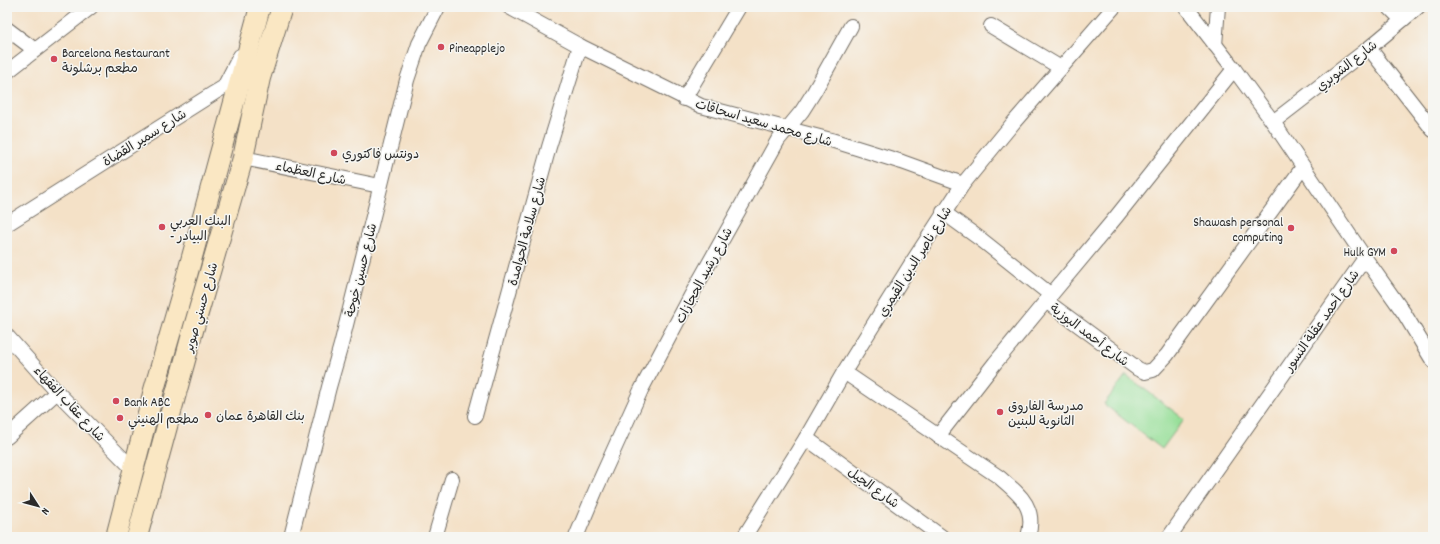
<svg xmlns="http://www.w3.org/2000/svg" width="1440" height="544" font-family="Dekko,'Playpen Sans Arabic',sans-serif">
  <rect width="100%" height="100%" fill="#f6f6f2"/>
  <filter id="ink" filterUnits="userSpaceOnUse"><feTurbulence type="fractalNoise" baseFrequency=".025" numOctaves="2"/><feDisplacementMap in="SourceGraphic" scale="8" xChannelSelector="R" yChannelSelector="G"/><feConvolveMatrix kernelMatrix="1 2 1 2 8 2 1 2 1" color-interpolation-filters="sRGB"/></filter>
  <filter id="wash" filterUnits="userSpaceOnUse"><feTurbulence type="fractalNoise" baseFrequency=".012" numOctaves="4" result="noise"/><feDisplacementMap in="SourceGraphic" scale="16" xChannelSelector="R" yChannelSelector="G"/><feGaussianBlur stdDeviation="0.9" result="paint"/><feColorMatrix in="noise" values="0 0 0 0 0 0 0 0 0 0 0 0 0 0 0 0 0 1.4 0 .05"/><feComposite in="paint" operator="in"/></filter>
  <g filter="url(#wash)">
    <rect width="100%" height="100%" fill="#f4e1c7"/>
    <polygon fill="#97df99" stroke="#618562" points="1126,375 1184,419 1162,449 1104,404"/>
  </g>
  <g filter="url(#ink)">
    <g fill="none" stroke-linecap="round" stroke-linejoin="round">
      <defs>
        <g id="minor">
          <polyline points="509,7 580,46 701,106 831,140 902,162 963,184"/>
          <polyline points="1186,7 1234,69 1273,122 1365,258 1404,313 1433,361"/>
          <polyline points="1389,7 1402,20"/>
          <polyline points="991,26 1061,68"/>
          <polyline points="7,29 35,50"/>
          <polyline points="1215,45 1218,7"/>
          <polyline points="1369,48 1433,130"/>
          <polyline points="1234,69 1116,217 1046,301 1138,369 1145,372 1153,370 1167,355 1303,167"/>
          <polyline points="7,72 91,7"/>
          <polyline points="684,99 739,7"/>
          <polyline points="1273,122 1369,48 1418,7"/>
          <polyline points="243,158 380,186"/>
          <polyline points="943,212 983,241 1051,295"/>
          <polyline points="7,224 214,93 224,87 240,56"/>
          <polyline points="7,336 57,392 134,470"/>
          <path d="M844,372l155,105c21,18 38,30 29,60"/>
          <polyline points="475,416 549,147 580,46"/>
          <polyline points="938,436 995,363 1046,301"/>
          <polyline points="7,437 57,392"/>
          <polyline points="806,438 942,537"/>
          <polyline points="291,537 329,387 341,345 407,80 419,44 438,7"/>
          <polyline points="435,537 452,479"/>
          <polyline points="576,537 597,487 641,390 693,292 778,140 802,111 814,92 851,26"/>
          <polyline points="744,537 806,438 844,372 913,261 963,184 1014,122 1114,7"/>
          <polyline points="1169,537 1365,258"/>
        </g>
        <g id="secondary">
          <polyline points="116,537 154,390 186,279 260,7"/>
          <polyline points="137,537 194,327 243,158 260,78 282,7"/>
        </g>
      </defs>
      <use href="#minor" stroke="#716b62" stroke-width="16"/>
      <use href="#secondary" stroke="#716b62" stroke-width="22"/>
      <use href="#minor" stroke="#fff" stroke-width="14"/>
      <use href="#secondary" stroke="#fae7c3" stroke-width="20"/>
    </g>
  </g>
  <g fill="#d1495b" stroke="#f6f6f2" stroke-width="1.5">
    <circle cx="441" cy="47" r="4"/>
    <circle cx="54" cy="59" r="4"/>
    <circle cx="334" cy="153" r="4"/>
    <circle cx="162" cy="227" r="4"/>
    <circle cx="1291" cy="228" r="4"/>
    <circle cx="1394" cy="251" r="4"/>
    <circle cx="116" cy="401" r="4"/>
    <circle cx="1000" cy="412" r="4"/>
    <circle cx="208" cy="415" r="4"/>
    <circle cx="120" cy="418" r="4"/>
  </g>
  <g text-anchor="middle" stroke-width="3" stroke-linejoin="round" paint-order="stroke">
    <g font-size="13" fill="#2b2b2b" stroke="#f6f6f2" text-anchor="start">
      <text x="449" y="52">Pineapplejo</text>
      <text x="62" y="57">Barcelona Restaurant<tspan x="62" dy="15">مطعم برشلونة</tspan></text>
      <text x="342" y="158">دونتس فاكتوري</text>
      <text x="170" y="225">البنك العربي<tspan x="170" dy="15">- البيادر</tspan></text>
      <text x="1283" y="226" text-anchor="end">Shawash personal<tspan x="1283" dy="15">computing</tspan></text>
      <text x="1386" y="256" text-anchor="end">Hulk GYM</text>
      <text x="124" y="406">Bank ABC</text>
      <text x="1008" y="410">مدرسة الفاروق<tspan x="1008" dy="15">الثانوية للبنين</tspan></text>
      <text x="216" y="420">بنك القاهرة عمان</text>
      <text x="128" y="423">مطعم الهنيني</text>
    </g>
    <g font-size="13" fill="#2b2b2b" stroke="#f6f6f2">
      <text transform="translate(1346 65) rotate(-38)" y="5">شارع الشوبري</text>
      <text transform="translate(764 122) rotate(16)" y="5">شارع محمد سعيد اسحاقات</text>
      <text transform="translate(144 137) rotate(-32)" y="5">شارع سمير القضاة</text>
      <text transform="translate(311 172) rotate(12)" y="5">شارع العظماء</text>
      <text transform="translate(526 231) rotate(-75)" y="5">شارع سلامة الحوامدة</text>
      <text transform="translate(914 261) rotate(-58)" y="5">شارع ناصر الدين القيمري</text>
      <text transform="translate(360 270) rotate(-76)" y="5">شارع حسين خوجة</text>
      <text transform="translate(703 275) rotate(-62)" y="5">شارع رشيد الحجازات</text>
      <text transform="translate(200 307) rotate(-74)" y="5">شارع حسني صوبر</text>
      <text transform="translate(1321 320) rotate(-55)" y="5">شارع أحمد عقلة النسور</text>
      <text transform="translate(1090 334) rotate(37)" y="5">شارع أحمد البوزية</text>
      <text transform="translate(70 403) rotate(47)" y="5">شارع عقاب الفقهاء</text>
      <text transform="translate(874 487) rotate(36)" y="5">شارع الجيل</text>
    </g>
  </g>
  <rect width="1440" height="544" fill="none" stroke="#f6f6f2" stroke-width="24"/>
  <g transform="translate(38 506) rotate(126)" stroke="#f6f6f2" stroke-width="3" paint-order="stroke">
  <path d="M0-3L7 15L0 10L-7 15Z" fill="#2b2b2b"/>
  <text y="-6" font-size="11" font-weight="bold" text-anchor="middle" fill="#2b2b2b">N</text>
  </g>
</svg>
